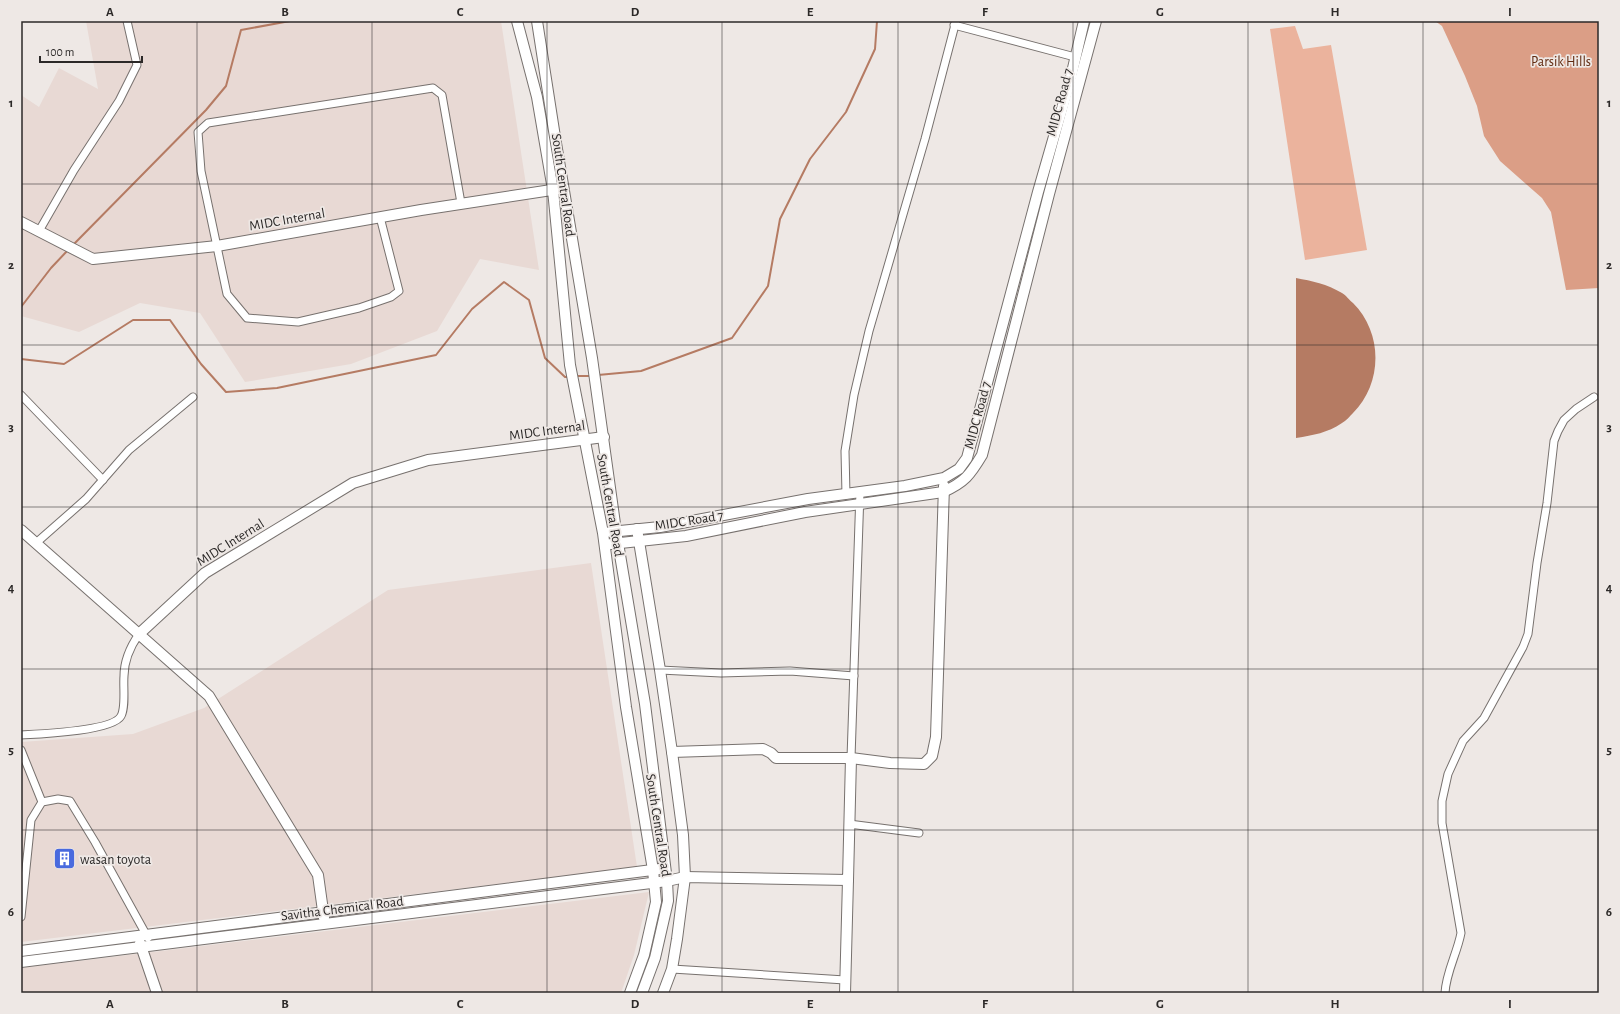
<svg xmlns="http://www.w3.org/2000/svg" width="1620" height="1014" font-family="'Alegreya Sans',sans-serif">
  <rect width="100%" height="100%" fill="#eee8e5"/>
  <g fill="#e8d9d4">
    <polygon points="86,21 501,21 539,270 480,259 437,331 351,364 245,382 200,313 140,303 79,332 21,316 21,95 39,107 59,68 98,89"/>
    <polygon points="591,563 637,867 21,942 21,742 133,734 204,708 388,590"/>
    <polygon points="649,892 634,955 621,993 21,993 21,968"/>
  </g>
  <polygon fill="#ebb39d" points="1295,26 1303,49 1331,45 1367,250 1305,260 1270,29"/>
  <polygon fill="#db9e86" points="1435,21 1599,21 1599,288 1566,290 1551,212 1542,198 1500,161 1484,136 1477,106 1465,76 1442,26"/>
  <path fill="#b57b63" d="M1296,278c16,3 31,6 46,15 4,2 7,7 11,10 30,30 30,80 0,110 -3,3 -7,8 -11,10 -15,10 -28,12 -46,15z"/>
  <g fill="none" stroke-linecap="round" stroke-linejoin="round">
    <g stroke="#b57b63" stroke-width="2">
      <polyline points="73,245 206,110 226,86 241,30 290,21"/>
      <polyline points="21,307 51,268 68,250"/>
      <polyline points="21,359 64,364 133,320 170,320 201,364 226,392 277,388 436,355 472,309 504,282 529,300 545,358 565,377 570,377"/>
      <polyline points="598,375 641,371 732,338 768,286 780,219 810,159 846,112 875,49 877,21"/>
      <polyline points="576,376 592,376"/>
    </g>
    <defs>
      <g id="street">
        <polyline points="954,25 1075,57"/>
        <polyline points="380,217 399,291 391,297 359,308 298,322 247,318 227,294 201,171 198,132 208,123 433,88 442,95 461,203"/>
        <polyline points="39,231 74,170 119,101 137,65 127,21"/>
        <polyline points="21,395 103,480"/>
        <polyline points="846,495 845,451 854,395 869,331 925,139 956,21"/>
        <polyline points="36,543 86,499 129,450 193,397"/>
        <polyline points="660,670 721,673 790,671 854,676"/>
        <path d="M21,735c18,-1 92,-4 100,-19 5,-9 2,-29 3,-40 0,-16 6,-29 15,-42"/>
        <polyline points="21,750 42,802"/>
        <polyline points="851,758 860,492"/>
        <polyline points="849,824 919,833"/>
        <polyline points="21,917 31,820 42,802 58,799 70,801 95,842 148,938"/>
        <polyline points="672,969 845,980"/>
        <path d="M1445,993c1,-21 12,-39 16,-60l-19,-110v-22l6,-27 15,-33 21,-23 39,-71 5,-13 9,-71 10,-60 7,-62 4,-10 6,-11 12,-11 18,-12"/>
      </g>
      <g id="secondary">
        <polyline points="517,21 537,97 553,190 570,365 603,533 626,707 653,870 656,902 644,955 630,993"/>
        <polyline points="537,21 555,137 592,358 616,531 645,704 667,881 668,901 655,958 642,993"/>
        <polyline points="21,222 93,259 217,246 421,210 558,189"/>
        <polyline points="21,530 209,696 318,875 324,918"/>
        <polyline points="610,532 660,527 808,499 905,486 944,478 959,469 967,458 1038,192 1070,81 1084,21"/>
        <path d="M611,544l75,-8 119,-24 138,-20c22,-10 27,-17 39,-37l67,-261 47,-173"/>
        <polyline points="139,634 205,573 353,483 428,460 604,437"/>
        <polyline points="851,758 890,763 924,764 932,756 936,737 944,486"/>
        <polyline points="140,943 157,993"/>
        <polyline points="21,951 660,869"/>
        <polyline points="21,962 667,881 685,877 848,880 851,758 776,758 771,753 763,749 672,752 660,670 637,529"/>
        <polyline points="663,993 672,969 677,939 685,877 683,835 672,752"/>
        <polyline points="845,993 848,880"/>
      </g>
    </defs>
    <use href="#street" stroke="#77716e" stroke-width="9"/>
    <use href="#secondary" stroke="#77716e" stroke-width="12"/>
    <use href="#street" stroke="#fff" stroke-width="7"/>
    <use href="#secondary" stroke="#fff" stroke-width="10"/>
  </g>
  <path fill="none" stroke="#2c2928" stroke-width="1" stroke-opacity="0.55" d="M197,21v972M372,21v972M547,21v972M722,21v972M898,21v972M1073,21v972M1248,21v972M1423,21v972M21,184h1578M21,345h1578M21,507h1578M21,669h1578M21,830h1578"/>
  <defs>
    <symbol id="building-square" viewBox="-11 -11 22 22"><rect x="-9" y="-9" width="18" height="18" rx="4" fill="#496ade" stroke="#eee8e5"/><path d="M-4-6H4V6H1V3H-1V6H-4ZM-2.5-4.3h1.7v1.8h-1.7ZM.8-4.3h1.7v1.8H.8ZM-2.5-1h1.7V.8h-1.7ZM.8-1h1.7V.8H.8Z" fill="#fff"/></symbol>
  </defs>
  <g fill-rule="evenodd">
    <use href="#building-square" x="52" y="846" width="25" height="25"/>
  </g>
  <g text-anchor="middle" stroke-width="3.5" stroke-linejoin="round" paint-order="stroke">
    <g font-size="14" fill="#60290f" stroke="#eee8e5">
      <text x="1561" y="66">Parsik Hills</text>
    </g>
    <g font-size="14" fill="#2c2928" stroke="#eee8e5">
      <text transform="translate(1059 102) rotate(-75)" y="5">MIDC Road 7</text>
      <text transform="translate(564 185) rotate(82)" y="5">South Central Road</text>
      <text transform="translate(287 219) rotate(-10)" y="5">MIDC Internal</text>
      <text transform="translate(977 415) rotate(-75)" y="5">MIDC Road 7</text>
      <text transform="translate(547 430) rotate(-8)" y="5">MIDC Internal</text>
      <text transform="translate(611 505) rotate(80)" y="5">South Central Road</text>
      <text transform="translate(689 520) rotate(-9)" y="5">MIDC Road 7</text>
      <text transform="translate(230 542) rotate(-32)" y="5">MIDC Internal</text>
      <text transform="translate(659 825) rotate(81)" y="5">South Central Road</text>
      <text transform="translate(342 908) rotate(-7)" y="5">Savitha Chemical Road</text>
    </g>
    <g font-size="14" fill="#2c2928" stroke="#eee8e5" text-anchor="start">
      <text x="80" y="864">wasan toyota</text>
    </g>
  </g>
  <rect width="1620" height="1014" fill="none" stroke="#eee8e5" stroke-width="44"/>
  <path d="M40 56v6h102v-6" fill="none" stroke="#2c2928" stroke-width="2"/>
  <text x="46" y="56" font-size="12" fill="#2c2928" stroke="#eee8e5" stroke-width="3" paint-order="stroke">100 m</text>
  <rect x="22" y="22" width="1576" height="970" fill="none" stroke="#2c2928" stroke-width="1.5"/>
  <g font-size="13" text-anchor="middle" font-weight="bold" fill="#2c2928">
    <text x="110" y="16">A</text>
    <text x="285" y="16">B</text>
    <text x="460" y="16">C</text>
    <text x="635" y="16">D</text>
    <text x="810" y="16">E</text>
    <text x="985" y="16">F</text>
    <text x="1160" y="16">G</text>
    <text x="1335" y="16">H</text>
    <text x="1510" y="16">I</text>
    <text x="11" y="107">1</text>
    <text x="1609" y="107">1</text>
    <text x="11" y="269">2</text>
    <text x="1609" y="269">2</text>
    <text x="11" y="431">3</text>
    <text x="1609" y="431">3</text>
    <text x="11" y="592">4</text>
    <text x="1609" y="592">4</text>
    <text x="11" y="754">5</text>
    <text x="1609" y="754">5</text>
    <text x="11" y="916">6</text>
    <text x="1609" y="916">6</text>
    <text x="110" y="1008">A</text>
    <text x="285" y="1008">B</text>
    <text x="460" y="1008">C</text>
    <text x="635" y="1008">D</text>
    <text x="810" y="1008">E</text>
    <text x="985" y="1008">F</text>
    <text x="1160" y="1008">G</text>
    <text x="1335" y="1008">H</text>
    <text x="1510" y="1008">I</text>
  </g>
</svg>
